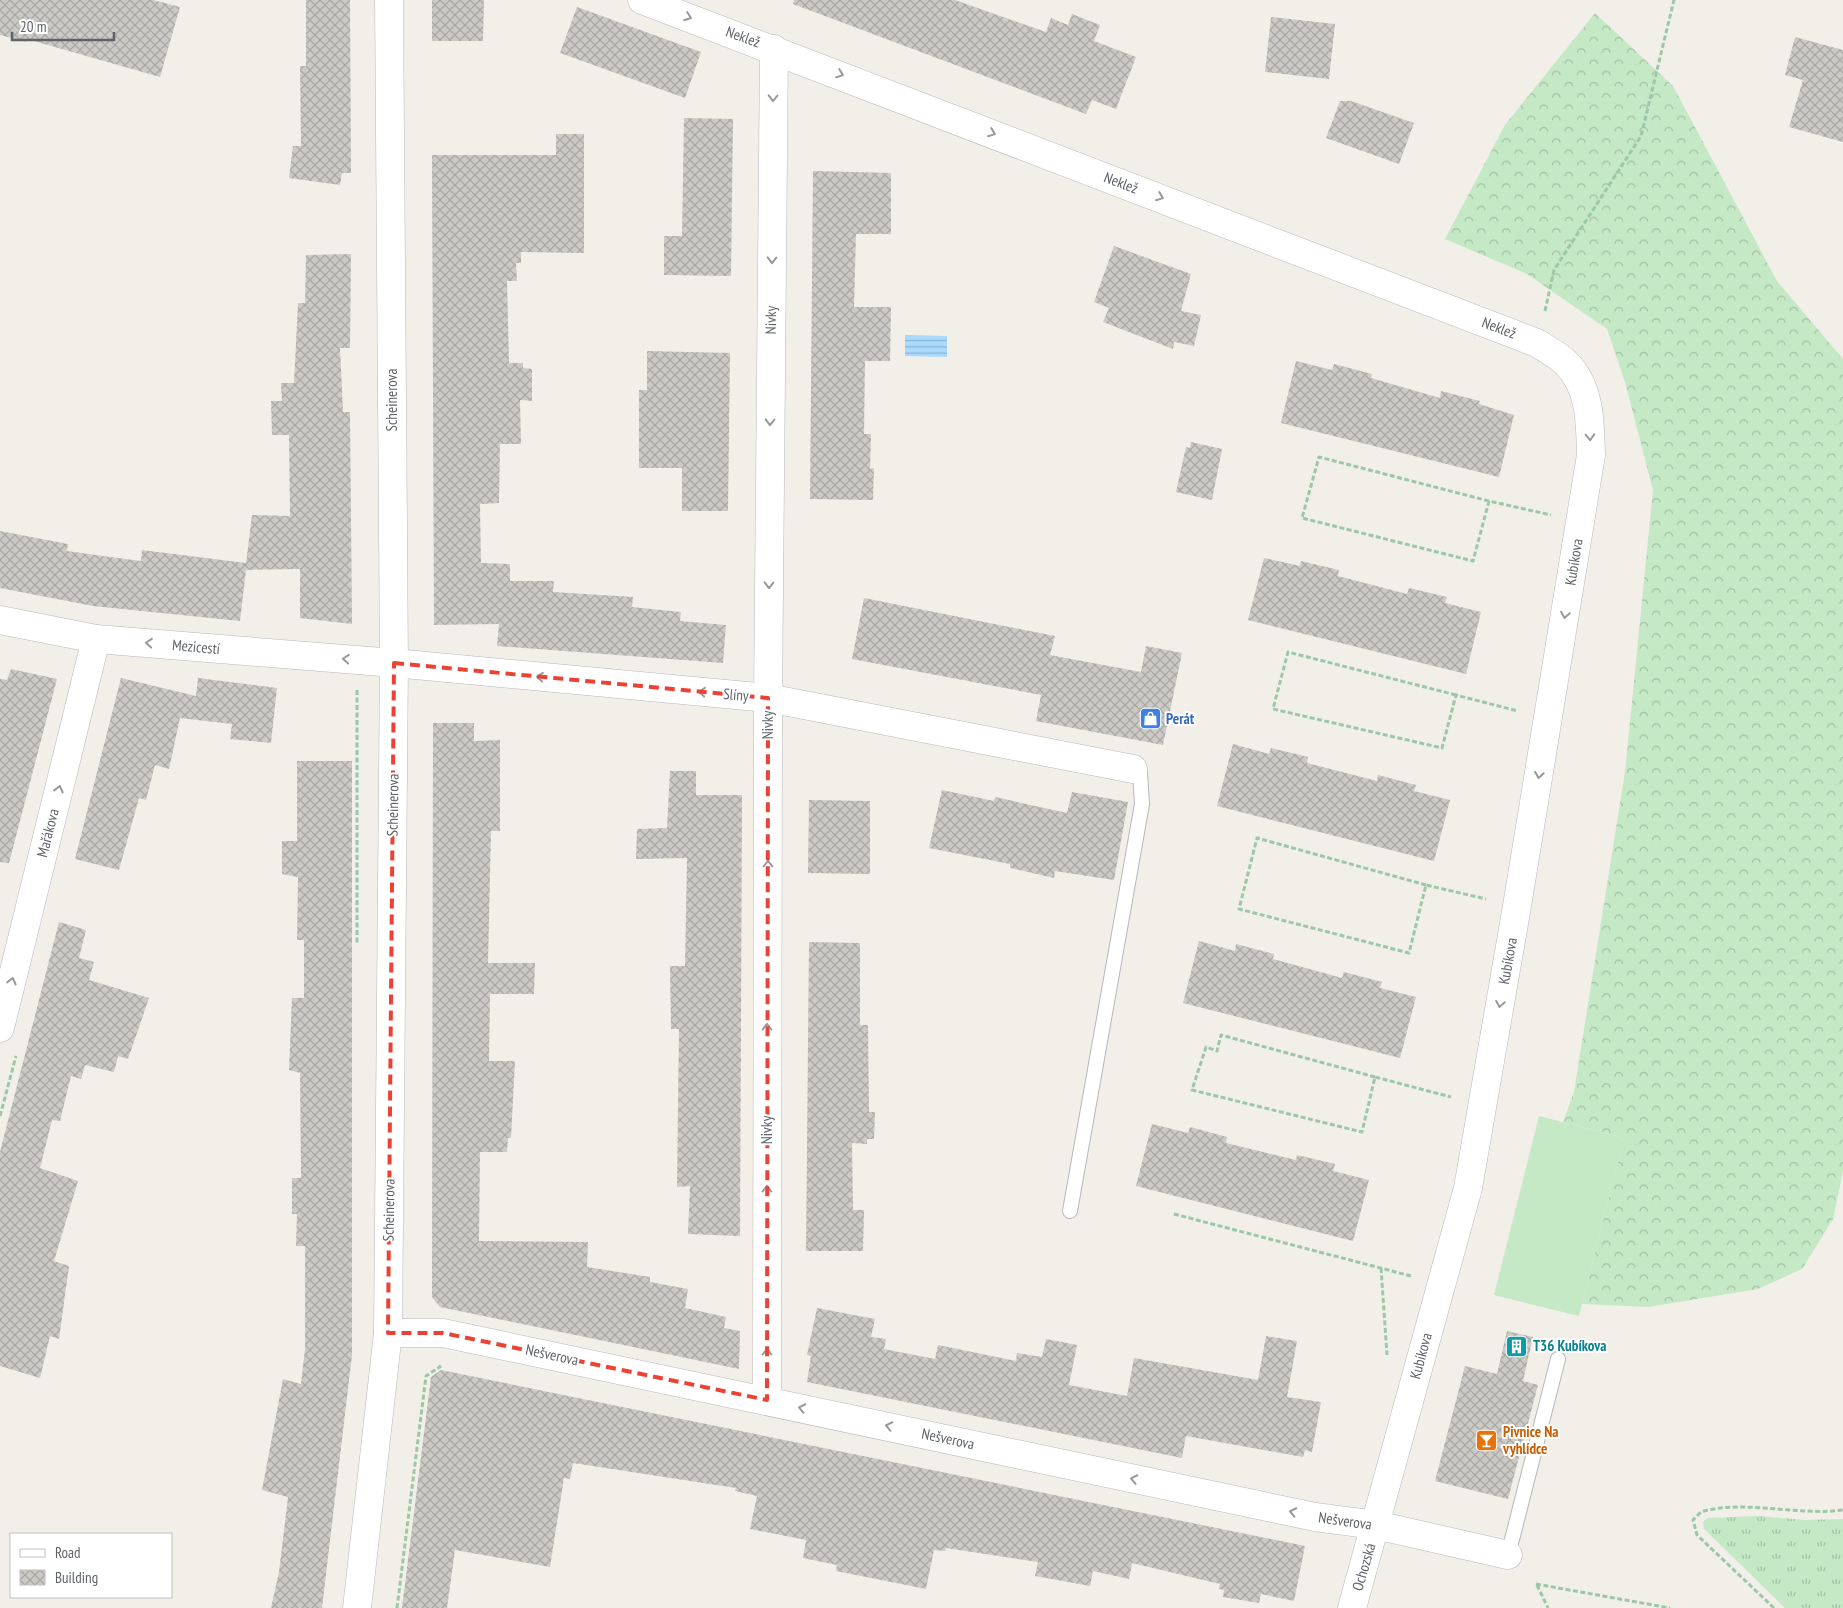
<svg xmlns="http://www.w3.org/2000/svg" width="1843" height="1608" font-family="'PT Sans Narrow',sans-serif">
  <defs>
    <pattern id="grass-tufts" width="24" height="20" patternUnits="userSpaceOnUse" patternTransform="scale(1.25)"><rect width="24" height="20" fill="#c5e8c5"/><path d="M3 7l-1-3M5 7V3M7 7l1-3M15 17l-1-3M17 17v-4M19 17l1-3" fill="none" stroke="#a3c0a4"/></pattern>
    <pattern id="forest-crowns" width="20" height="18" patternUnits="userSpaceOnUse" patternTransform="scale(1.25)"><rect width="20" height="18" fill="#c5e8c5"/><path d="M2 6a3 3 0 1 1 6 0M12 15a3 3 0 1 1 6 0" fill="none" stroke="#a3c0a4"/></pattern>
    <pattern id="water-rules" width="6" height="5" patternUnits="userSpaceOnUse" patternTransform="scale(1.25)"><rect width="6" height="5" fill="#aadaff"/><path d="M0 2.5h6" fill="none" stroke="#8eb4d2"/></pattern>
    <pattern id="building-cross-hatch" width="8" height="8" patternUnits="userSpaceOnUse" patternTransform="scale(1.25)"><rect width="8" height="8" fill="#cccac5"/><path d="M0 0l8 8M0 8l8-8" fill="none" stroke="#a9a8a4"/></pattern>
  </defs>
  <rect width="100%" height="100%" fill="#f1efe8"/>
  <polygon fill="url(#grass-tufts)" points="1758,1516 1806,1520 1843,1519 1843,1608 1785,1608 1704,1529 1703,1522 1708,1518"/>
  <polygon fill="url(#forest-crowns)" points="1595,13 1673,86 1777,281 1843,359 1843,1171 1833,1219 1802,1269 1758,1289 1648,1307 1582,1304 1624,1138 1563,1122 1574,1092 1625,772 1653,490 1625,382 1607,329 1527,274 1445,239 1505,125"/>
  <polygon fill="#c5e8c5" points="1539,1116 1624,1138 1579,1316 1494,1295"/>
  <polygon fill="url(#water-rules)" points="905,335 947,336 947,357 905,356"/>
  <g fill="url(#building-cross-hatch)">
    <polygon points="0,0 153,0 180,7 160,77 27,39 26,42 0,35"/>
    <polygon points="306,0 350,0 351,173 342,173 340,185 289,178 293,146 301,146 300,66 306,66"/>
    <polygon points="432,0 484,0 483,41 432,41"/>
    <polygon points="794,0 955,0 1046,32 1051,18 1068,25 1072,14 1100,25 1094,41 1136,57 1116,109 1092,100 1086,114 793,4"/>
    <polygon points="577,7 701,52 685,98 560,53"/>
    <polygon points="1271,17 1335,24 1329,79 1265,72"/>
    <polygon points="1795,37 1843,50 1843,142 1789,127 1803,80 1785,75"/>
    <polygon points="1340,101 1351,101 1414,123 1399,164 1326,138"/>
    <polygon points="684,118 733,119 731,276 664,275 664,236 682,236"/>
    <polygon points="556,134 584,134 584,253 521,252 521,263 516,263 517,281 507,281 509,363 523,363 523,368 532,369 532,401 520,400 521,444 500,444 499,503 480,504 481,563 510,564 510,581 554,581 553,592 633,597 632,607 681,612 680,621 726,625 723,663 497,646 499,624 434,625 432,155 556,155"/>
    <polygon points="813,171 891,173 891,234 856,234 854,307 891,307 890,361 865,361 864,434 871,434 870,469 874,468 873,500 810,499"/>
    <polygon points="1114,246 1191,274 1181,311 1201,315 1194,346 1174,342 1173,349 1103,322 1109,308 1094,302"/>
    <polygon points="351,254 350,348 340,348 343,412 350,412 352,624 300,618 300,569 246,570 240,621 93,606 0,588 0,531 68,544 67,551 103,556 141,561 142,550 246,563 252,515 290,516 289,435 272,435 271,401 282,401 281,383 294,383 298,303 305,303 306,255"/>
    <polygon points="647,351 730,353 728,511 682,511 682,468 639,468 639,390 647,390"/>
    <polygon points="1296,361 1332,370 1334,364 1372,374 1371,378 1440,398 1441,391 1480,401 1479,404 1514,415 1499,477 1281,423"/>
    <polygon points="1191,442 1222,449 1212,500 1176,492 1186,447 1190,448"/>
    <polygon points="1264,558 1300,566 1301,561 1339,570 1338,576 1407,594 1409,588 1447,597 1445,603 1481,612 1466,674 1248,620"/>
    <polygon points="864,598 1055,636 1050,655 1141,672 1146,646 1182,653 1163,745 1036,721 1041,695 852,659"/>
    <polygon points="11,669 57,679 9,863 0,862 0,679 7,680"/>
    <polygon points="121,678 196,696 198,678 277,688 271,743 230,739 232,724 180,718 169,769 155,765 146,800 139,798 119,870 75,859"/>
    <polygon points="433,723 474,723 474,741 500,740 500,831 491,831 488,963 535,963 534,994 490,994 489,1061 515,1061 511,1138 508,1138 507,1152 480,1152 479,1241 588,1242 587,1267 650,1277 650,1282 688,1289 685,1308 726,1317 724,1328 740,1331 739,1369 440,1307 432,1297"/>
    <polygon points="1233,744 1269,754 1271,748 1308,757 1307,763 1377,781 1378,775 1416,785 1414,791 1450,800 1434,861 1217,806"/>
    <polygon points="297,761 352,761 352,1355 322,1608 271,1608 279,1572 288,1497 262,1490 283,1379 301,1384 305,1349 305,1246 296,1246 297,1214 292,1214 292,1178 301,1178 300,1073 289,1070 292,998 304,998 304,940 297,940 298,877 282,874 282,841 297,841"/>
    <polygon points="670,771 696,771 696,795 742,795 740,1236 688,1234 690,1186 677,1187 679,1029 671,1029 670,966 685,966 687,858 636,859 637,829 667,828"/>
    <polygon points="942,790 994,801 995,797 1067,813 1072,792 1128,802 1114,880 1055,871 1054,878 1010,868 1010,864 929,848"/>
    <polygon points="809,800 870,801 870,874 808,873"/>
    <polygon points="59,922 86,930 79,958 94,962 89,980 149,998 128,1059 118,1056 114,1072 85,1065 81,1079 71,1076 60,1121 52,1120 40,1168 78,1181 54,1261 69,1266 59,1339 50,1336 40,1378 0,1366 0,1152"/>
    <polygon points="1199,941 1235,951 1236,944 1274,954 1273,959 1342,978 1344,972 1382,982 1380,988 1416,997 1400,1058 1183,1003"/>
    <polygon points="809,942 860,943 860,1025 868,1025 869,1112 875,1112 874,1139 867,1139 867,1144 852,1143 853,1210 864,1210 863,1251 806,1251"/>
    <polygon points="1152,1124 1188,1133 1190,1127 1227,1137 1226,1143 1296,1160 1297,1155 1335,1164 1333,1171 1369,1180 1353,1241 1136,1186"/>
    <polygon points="817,1308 875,1319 871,1337 886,1339 884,1349 935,1359 938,1345 1016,1361 1017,1353 1042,1357 1046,1339 1077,1345 1069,1385 1127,1396 1134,1358 1258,1380 1266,1336 1297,1341 1287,1397 1321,1402 1312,1452 1305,1450 1303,1457 1186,1436 1182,1458 807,1382 811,1356 807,1355"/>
    <polygon points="1507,1331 1533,1337 1523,1381 1538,1385 1508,1499 1435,1481 1465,1366 1497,1374"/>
    <polygon points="441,1370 1305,1546 1294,1601 1261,1594 1259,1603 1223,1597 1224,1590 1219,1589 1220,1584 1132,1563 1129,1579 1093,1571 1090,1586 1035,1576 1038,1562 946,1548 945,1551 934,1550 926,1589 836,1571 837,1565 803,1558 806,1540 750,1529 757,1496 735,1491 736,1488 573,1463 570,1479 564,1478 550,1567 455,1550 447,1608 402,1608 431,1377"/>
  </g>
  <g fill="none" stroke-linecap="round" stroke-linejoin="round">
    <defs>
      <g id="service">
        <polyline points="1070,1211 1142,804 1140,773 1133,769"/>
        <polyline points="1508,1555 1558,1359"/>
      </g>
      <g id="minor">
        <path d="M642,0l895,343c9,6 21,12 29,20 25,25 24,60 25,92l-74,451 -49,282 -116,420"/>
        <polyline points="0,620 96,639 394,663 768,698 1133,769"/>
        <polyline points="0,1028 96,639"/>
        <polyline points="388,1333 443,1333 1315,1517 1376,1525 1508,1555"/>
        <polyline points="767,1400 768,698 774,49"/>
        <polyline points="357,1608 388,1333 394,663 389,0"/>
      </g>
    </defs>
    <use href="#service" stroke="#b5b8bc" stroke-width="16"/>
    <use href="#minor" stroke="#b5b8bc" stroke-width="29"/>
    <g stroke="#9cc7a9" stroke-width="3" stroke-dasharray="5 2.5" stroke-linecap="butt">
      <polyline points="1545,311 1554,270 1641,136 1674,0"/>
      <polyline points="1489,501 1319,457 1302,518 1473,561 1489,501 1551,515"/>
      <polyline points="357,690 357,944"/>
      <polyline points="1456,695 1288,652 1273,709 1442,748 1456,695 1518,711"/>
      <polyline points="1426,885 1257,838 1239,909 1409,953 1426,885 1486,899"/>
      <polyline points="1375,1077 1221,1035 1217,1051 1206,1047 1192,1090 1362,1132 1375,1077 1451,1097"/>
      <polyline points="0,1116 16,1056"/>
      <polyline points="1174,1214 1411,1276"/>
      <polyline points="1381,1268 1387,1355"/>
      <polyline points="1536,1584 1670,1608"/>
      <polyline points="1537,1585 1548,1608"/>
      <polyline points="397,1608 426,1376 441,1366"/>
      <path d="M1774,1608l-77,-73 -4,-15c3,-3 7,-8 11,-9 43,-11 94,5 139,-1"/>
    </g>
    <use href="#service" stroke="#fff" stroke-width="14"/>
    <use href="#minor" stroke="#fff" stroke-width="28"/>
  </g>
  <defs><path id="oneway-chevron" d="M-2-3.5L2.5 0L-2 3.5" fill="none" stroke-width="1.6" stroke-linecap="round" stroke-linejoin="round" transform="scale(1.25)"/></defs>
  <g stroke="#979a9d">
    <use href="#oneway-chevron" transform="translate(688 17) rotate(20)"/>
    <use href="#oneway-chevron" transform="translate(840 74) rotate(21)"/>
    <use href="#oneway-chevron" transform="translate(773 98) rotate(91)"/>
    <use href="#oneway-chevron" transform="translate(992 133) rotate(21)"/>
    <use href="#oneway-chevron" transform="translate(1160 197) rotate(21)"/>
    <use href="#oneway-chevron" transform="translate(772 260) rotate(91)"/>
    <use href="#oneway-chevron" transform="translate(770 422) rotate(91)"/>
    <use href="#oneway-chevron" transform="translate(1590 437) rotate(88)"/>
    <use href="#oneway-chevron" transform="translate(769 585) rotate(91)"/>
    <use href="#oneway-chevron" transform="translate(1565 615) rotate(99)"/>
    <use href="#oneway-chevron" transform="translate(149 643) rotate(-175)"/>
    <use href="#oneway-chevron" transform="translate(346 659) rotate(-175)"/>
    <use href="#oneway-chevron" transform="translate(540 677) rotate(-175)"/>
    <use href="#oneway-chevron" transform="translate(702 692) rotate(-175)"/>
    <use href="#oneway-chevron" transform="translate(1539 775) rotate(99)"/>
    <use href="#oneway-chevron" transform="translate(59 789) rotate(-76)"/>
    <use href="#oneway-chevron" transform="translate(768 864) rotate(-90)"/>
    <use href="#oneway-chevron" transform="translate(12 981) rotate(-76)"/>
    <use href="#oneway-chevron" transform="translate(1500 1004) rotate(100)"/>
    <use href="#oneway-chevron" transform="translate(767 1027) rotate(-90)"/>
    <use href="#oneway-chevron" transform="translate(767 1189) rotate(-90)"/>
    <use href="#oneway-chevron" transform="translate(767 1352) rotate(-90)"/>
    <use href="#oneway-chevron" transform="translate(802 1408) rotate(-168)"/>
    <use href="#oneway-chevron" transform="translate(889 1426) rotate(-168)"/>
    <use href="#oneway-chevron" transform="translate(1134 1479) rotate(-168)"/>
    <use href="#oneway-chevron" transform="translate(1293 1512) rotate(-168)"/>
  </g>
  <path fill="none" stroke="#ea4335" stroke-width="4" stroke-dasharray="10 6" stroke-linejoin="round" d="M394,663l374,35 -1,702 -324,-67h-55z"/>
  <defs>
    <symbol id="shop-square" viewBox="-11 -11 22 22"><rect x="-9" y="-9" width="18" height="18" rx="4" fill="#3f7fe0" stroke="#fff"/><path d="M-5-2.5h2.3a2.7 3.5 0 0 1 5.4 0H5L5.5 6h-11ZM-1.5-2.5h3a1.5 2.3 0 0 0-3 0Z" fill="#fff"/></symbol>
    <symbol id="building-square" viewBox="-11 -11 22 22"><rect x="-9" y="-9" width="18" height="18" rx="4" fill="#0f9aa8" stroke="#fff"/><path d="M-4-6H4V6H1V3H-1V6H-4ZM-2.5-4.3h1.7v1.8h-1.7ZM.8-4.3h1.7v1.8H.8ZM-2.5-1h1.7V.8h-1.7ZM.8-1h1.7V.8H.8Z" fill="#fff"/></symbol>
    <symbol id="bar-square" viewBox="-11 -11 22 22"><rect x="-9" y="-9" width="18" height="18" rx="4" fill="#e8710a" stroke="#fff"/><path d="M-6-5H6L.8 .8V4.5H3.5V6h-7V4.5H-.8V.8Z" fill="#fff"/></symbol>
  </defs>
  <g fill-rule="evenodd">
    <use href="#shop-square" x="1138" y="706" width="25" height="25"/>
    <use href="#building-square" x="1504" y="1334" width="25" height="25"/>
    <use href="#bar-square" x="1474" y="1428" width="25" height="25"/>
  </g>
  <g text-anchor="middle" stroke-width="4" stroke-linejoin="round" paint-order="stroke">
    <g font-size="15" fill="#5f6368" stroke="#fff">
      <text transform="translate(743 37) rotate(20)" y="5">Neklež</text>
      <text transform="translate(1121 183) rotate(21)" y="5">Neklež</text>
      <text transform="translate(771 320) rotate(-89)" y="5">Nivky</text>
      <text transform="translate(1499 328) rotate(21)" y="5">Neklež</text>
      <text transform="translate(392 400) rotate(-90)" y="5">Scheinerova</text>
      <text transform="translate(1574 562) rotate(-81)" y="5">Kubíkova</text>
      <text transform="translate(196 647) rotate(5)" y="5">Mezicestí</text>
      <text transform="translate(736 695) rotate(5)" y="5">Slíny</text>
      <text transform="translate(768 725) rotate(-90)" y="5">Nivky</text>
      <text transform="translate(393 805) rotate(-89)" y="5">Scheinerova</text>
      <text transform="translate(48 833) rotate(-76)" y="5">Mařákova</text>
      <text transform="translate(1508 961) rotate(-80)" y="5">Kubíkova</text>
      <text transform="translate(767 1130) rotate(-90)" y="5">Nivky</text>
      <text transform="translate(389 1210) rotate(-89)" y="5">Scheinerova</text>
      <text transform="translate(552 1355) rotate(12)" y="5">Nešverova</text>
      <text transform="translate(1421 1356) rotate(-75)" y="5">Kubíkova</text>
      <text transform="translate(948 1439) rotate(12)" y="5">Nešverova</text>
      <text transform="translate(1345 1521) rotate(8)" y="5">Nešverova</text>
      <text transform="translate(1364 1567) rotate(-74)" y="5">Ochozská</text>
    </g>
    <g font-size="15" font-weight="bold" fill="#366cbe" stroke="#fff" text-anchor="start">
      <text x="1166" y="724">Perát</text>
    </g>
    <g font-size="15" font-weight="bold" fill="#0d838f" stroke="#fff" text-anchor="start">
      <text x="1533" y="1351">T36 Kubíkova</text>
    </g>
    <g font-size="15" font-weight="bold" fill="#c56008" stroke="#fff" text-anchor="start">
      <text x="1503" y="1437">Pivnice Na<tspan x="1503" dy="17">vyhlídce</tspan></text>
    </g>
  </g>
  <rect x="10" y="1533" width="162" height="65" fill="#ffffff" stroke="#bfc1c3"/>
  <rect x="20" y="1549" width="25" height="8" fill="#ffffff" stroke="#bfc1c3"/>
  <text x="55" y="1558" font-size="15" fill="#5f6368">Road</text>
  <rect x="20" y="1570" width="25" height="15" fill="url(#building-cross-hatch)" stroke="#bfc1c3"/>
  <text x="55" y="1583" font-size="15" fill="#5f6368">Building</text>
  <path d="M12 32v8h102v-8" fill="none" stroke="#5f6368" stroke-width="2.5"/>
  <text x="20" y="32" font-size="15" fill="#5f6368" stroke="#ffffff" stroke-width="4" paint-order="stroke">20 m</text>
</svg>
